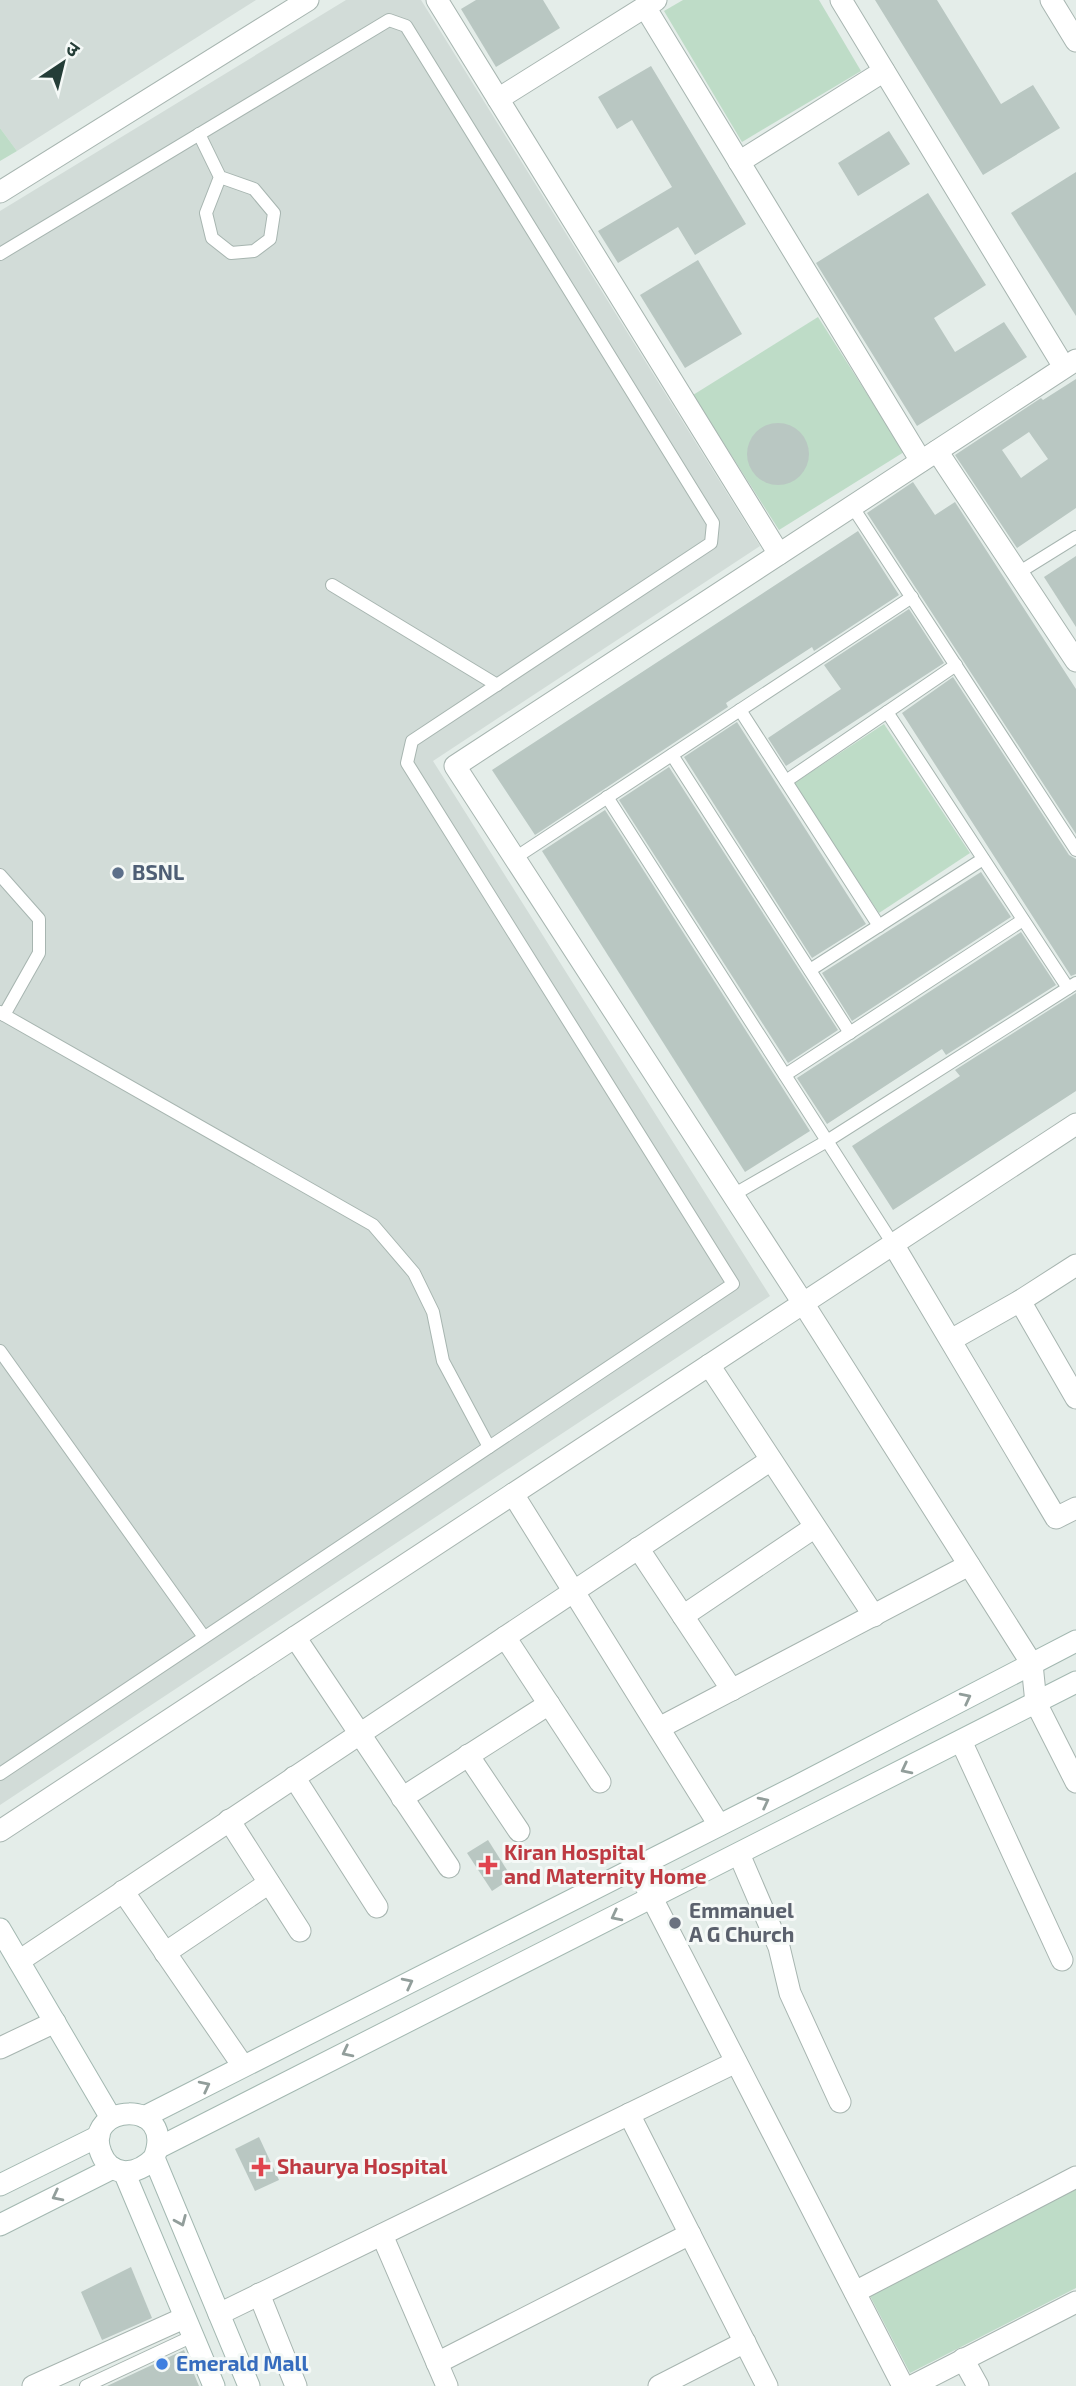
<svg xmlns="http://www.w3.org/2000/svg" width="1076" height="2386" font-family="'Exo 2','Noto Sans Devanagari',sans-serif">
  <rect width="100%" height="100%" fill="#e4ede9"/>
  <g fill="#d2dcd8">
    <polygon points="0,0 256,0 17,151 0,128"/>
    <polygon points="346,0 421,0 760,546 433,761 770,1296 0,1805 0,211"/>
  </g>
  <g fill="#bedcc7">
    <polygon points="683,0 819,0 861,71 742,142 664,11"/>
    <polygon points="0,128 17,151 0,161"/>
    <polygon points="818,317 904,452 779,530 693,395"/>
    <polygon points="884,724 970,853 879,913 793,784"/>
    <polygon points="1076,2188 1076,2288 910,2373 869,2294"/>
  </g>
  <g fill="#b9c7c2" fill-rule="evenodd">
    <polygon points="476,0 543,0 560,28 496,67 461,9"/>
    <polygon points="875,0 937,0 1001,104 1033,85 1060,128 983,175"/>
    <polygon points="651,66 746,224 695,255 678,227 618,263 598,231 672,187 632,120 617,129 598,97"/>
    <polygon points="889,131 910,164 858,196 838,163"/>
    <polygon points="1076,172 1076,316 1011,213"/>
    <polygon points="928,193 986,285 934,318 955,352 1004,322 1027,357 917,426 816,263"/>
    <polygon points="698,260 742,334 685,368 640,295"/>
    <path d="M1076,379v129l-59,40 -62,-93 86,-57 2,2zM1029,432l19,27 -27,19 -19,-28z"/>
    <circle cx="778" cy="454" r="31"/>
    <polygon points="913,482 935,515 955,502 1076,689 1076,834 867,513"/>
    <polygon points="858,531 899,595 814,651 812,647 726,703 728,707 535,835 492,770"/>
    <polygon points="1076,556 1076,627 1044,577"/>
    <polygon points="909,609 944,663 786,766 768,738 841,689 824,665"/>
    <polygon points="953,677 1069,855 1076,859 1076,974 1071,976 902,713"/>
    <polygon points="737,722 866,924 812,958 684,757"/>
    <polygon points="669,767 838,1030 788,1063 619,800"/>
    <polygon points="605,810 810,1131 745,1172 542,851"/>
    <polygon points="981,872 1011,917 852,1021 822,973"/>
    <polygon points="1021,932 1056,985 946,1055 942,1049 827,1124 797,1078"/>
    <polygon points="1076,993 1076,1091 893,1210 852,1146 960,1076 955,1070"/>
    <polygon points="488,1840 512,1878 492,1891 467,1853"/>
    <polygon points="259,2137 279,2180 255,2191 235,2149"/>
    <polygon points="131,2267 152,2318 102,2340 81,2292"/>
    <polygon points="184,2350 199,2386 107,2386"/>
  </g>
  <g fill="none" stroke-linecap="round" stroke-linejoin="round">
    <defs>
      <g id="lane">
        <polyline points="199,134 220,177 254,189 274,213 270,239 254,251 231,253 212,238 206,213 220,177"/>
        <polyline points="0,254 389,20 406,26 713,523 711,543 412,741 407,763 733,1284 0,1774"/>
        <polyline points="852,506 1076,850"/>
        <polyline points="1018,573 1076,537"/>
        <polyline points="332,585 497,685"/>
        <polyline points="740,710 879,926"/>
        <polyline points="887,712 1068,988"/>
        <polyline points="672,755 850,1033"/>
        <polyline points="786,781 956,665"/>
        <polyline points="607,797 893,1244"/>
        <polyline points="515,858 912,597"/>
        <polyline points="0,875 39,919 39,953 4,1015 0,1012"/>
        <polyline points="810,970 983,859"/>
        <polyline points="4,1015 373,1225 414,1273 433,1312 443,1361 489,1447"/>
        <polyline points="785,1075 1023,920"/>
        <polyline points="732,1193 733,1195 827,1141 1076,983"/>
        <polyline points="0,1351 204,1637"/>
        <polyline points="86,2386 193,2336"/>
      </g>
      <g id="street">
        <polyline points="437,0 779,554"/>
        <polyline points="841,0 1064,367"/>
        <polyline points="1051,0 1076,41"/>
        <polyline points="645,7 921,461"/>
        <polyline points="498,99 656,0"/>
        <polyline points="739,162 884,71"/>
        <polyline points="0,192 308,0"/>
        <polyline points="1076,360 455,766 803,1303 1032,1664 1036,1703 1076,1782"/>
        <polyline points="937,451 1076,661"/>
        <polyline points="893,1244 1056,1518 1076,1508"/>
        <polyline points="1020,1301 1076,1398"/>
        <polyline points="951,1340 1020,1301 1076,1265"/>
        <polyline points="709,1365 874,1616"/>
        <polyline points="513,1494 719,1825"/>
        <polyline points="638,1548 732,1690"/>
        <polyline points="683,1616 815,1527"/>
        <polyline points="295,1637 449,1867"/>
        <polyline points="505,1637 600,1782"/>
        <polyline points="659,1728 969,1565"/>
        <polyline points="961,1741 1062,1960"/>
        <polyline points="468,1755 519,1831"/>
        <polyline points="294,1777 377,1907"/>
        <polyline points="402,1798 549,1704"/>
        <polyline points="229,1820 300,1931"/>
        <polyline points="0,1831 1076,1124"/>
        <polyline points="739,1854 779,1947 790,1993 840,2102"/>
        <polyline points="636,1867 903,2386"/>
        <polyline points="123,1891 243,2066"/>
        <polyline points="165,1953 269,1883"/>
        <polyline points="19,1961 771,1460"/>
        <polyline points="0,2048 55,2022"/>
        <polyline points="629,2114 767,2386"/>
        <polyline points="382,2235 447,2386"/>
        <polyline points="855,2292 1076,2177"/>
        <polyline points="259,2294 296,2386"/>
        <polyline points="219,2314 736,2062"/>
        <polyline points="963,2359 978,2386"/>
        <polyline points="437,2363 690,2234"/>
        <polyline points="33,2386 184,2318"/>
        <polyline points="659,2386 745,2342"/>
        <polyline points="912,2386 1076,2302"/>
      </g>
      <g id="secondary">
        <polyline points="0,1929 111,2118"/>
        <polyline points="144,2117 795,1787 1076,1641"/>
        <polyline points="158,2148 1076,1682"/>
        <path d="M154,2158c-16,17 -43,21 -53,-5 -20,-50 77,-56 53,5l95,228"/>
        <polyline points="124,2172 214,2386"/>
        <polyline points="0,2185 99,2136"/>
        <polyline points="0,2225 113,2168"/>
      </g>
    </defs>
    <use href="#lane" stroke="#a7b5b0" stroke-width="14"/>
    <use href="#street" stroke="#a7b5b0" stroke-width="23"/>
    <use href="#secondary" stroke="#a3b8b1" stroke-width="23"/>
    <use href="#lane" stroke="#fff" stroke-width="12"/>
    <use href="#street" stroke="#fff" stroke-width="21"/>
    <use href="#secondary" stroke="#fff" stroke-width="21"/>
  </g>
  <defs><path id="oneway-chevron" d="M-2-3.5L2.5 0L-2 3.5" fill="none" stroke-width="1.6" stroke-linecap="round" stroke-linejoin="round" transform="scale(1.75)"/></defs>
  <g stroke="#929e9b">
    <use href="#oneway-chevron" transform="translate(966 1698) rotate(-27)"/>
    <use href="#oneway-chevron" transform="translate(906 1769) rotate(153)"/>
    <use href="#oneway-chevron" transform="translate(764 1802) rotate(-27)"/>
    <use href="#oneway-chevron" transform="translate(616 1916) rotate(153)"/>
    <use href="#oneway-chevron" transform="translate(408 1983) rotate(-27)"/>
    <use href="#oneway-chevron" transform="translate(347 2052) rotate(153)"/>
    <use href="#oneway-chevron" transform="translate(205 2086) rotate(-27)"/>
    <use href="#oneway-chevron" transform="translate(57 2196) rotate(153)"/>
    <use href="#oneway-chevron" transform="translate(181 2221) rotate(67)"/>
  </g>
  <circle fill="#5c6f8a" stroke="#f5f9f7" stroke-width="2.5" cx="118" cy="873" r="7"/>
  <g fill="#e0444e" stroke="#f5f9f7" stroke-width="2.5">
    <path d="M484.5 1854.5h7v7h7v7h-7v7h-7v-7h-7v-7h7z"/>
    <path d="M257.5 2156.5h7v7h7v7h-7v7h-7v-7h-7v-7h7z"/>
  </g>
  <circle fill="#6b7280" stroke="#f5f9f7" stroke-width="2.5" cx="675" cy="1923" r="7"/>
  <circle fill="#3f7fe0" stroke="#f5f9f7" stroke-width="2.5" cx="162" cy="2364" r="7"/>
  <g text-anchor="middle" stroke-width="6" stroke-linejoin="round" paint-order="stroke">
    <g font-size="21" font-weight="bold" fill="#4e5e75" stroke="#f5f9f7" text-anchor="start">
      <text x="132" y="880">BSNL</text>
    </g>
    <g font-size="21" font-weight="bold" fill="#be3a42" stroke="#f5f9f7" text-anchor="start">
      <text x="504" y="1860">Kiran Hospital<tspan x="504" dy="24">and Maternity Home</tspan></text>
      <text x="277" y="2174">Shaurya Hospital</text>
    </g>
    <g font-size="21" font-weight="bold" fill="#5b616d" stroke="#f5f9f7" text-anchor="start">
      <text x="689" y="1918">Emmanuel<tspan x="689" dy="24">A G Church</tspan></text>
    </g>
    <g font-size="21" font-weight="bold" fill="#366cbe" stroke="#f5f9f7" text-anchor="start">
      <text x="176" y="2371">Emerald Mall</text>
    </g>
  </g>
  <g transform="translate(63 63) rotate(35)" stroke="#f5f9f7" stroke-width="5" paint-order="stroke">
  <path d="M0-5L12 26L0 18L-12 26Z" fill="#243d37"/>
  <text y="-10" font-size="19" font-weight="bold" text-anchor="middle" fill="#243d37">उ</text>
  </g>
</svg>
